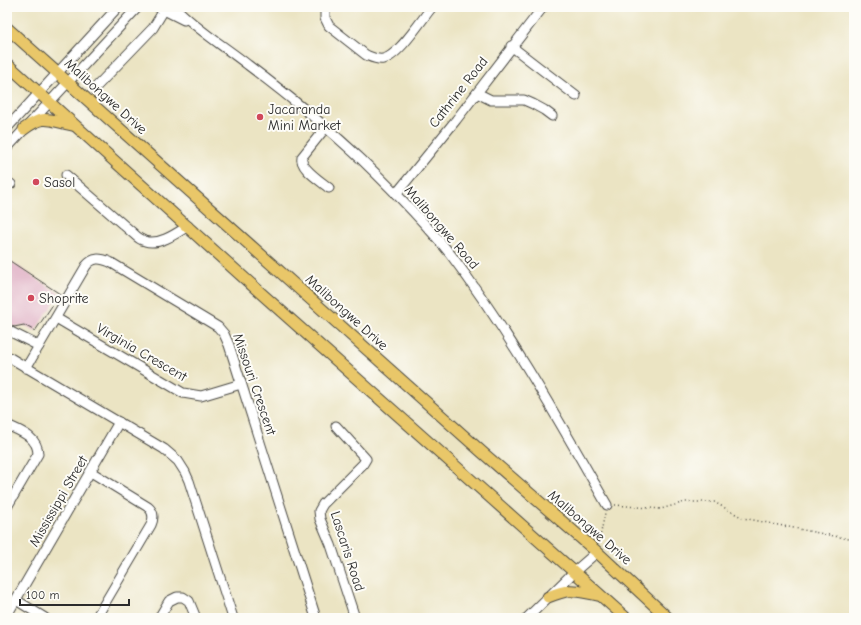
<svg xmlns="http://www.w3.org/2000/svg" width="861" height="625" font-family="'Comic Neue',sans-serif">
  <rect width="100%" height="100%" fill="#fdfcf7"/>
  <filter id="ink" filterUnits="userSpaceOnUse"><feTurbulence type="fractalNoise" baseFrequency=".025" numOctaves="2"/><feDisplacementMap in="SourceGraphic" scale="8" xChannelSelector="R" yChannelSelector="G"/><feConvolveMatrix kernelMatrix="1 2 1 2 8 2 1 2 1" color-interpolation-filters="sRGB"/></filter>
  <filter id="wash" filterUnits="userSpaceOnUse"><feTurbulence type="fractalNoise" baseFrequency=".012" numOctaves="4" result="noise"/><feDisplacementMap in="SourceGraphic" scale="16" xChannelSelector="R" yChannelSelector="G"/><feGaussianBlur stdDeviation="0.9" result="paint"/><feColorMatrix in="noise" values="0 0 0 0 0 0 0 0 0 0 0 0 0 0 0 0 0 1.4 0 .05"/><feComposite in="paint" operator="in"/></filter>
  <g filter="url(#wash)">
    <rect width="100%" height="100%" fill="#ebe4c3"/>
    <g id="blocks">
      <polygon fill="#deacc2" points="7,259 60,294 35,331 24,325 14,327 10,324 7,328"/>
    </g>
  </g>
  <g filter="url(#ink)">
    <use href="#blocks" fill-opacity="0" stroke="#484742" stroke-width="1"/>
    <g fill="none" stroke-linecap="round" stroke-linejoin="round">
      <defs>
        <g id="minor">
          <polyline points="158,7 184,20"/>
          <path d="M175,7c22,23 49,39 73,58 40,30 78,61 114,95 31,30 62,61 89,95 59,78 108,166 156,250"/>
          <path d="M325,7v11l4,8 37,29c5,2 11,5 17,4 15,-2 39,-40 49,-52"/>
          <polyline points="511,46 576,96"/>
          <polyline points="97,86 153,28 164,10"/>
          <polyline points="477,93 491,100 524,100 533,104 544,110 552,116"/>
          <path d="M326,127l-24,30c-3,11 19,24 27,31"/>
          <polyline points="7,128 118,7"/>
          <polyline points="7,148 138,7"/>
          <path d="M66,175l68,59c3,3 7,6 11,7 14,5 32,-8 43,-15"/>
          <polyline points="7,183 11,184"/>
          <polyline points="396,194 456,120 543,7"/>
          <polyline points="56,318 183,393 201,396 241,384"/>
          <polyline points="11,332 39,346"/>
          <polyline points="7,356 164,449 178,461 185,472 189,481 233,618"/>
          <path d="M26,368l60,-102c7,-9 14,-8 24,-4l108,65 6,7 5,11 87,273"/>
          <path d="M7,425c13,6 31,12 31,29l-31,53"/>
          <polyline points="336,426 366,459 363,464 323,504 319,511 320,519 331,545 355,618"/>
          <path d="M91,472l57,35c6,5 6,11 3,18l-55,93"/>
          <polyline points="16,600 45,618"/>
          <polyline points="7,615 119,422"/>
          <polyline points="159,618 169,601 177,597 183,597 189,601 196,618"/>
          <polyline points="527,618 574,572 597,552"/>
        </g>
        <g id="major">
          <polyline points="7,28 483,453 597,552 668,618"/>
          <polyline points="7,64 263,295 626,618"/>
          <path d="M24,129c22,-16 25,-8 49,-4"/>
          <path d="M548,597c25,-10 26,-6 50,-2"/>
        </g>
      </defs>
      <use href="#minor" stroke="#484742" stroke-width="11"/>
      <use href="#major" stroke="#484742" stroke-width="13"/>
      <g stroke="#484742" stroke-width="1.5" stroke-dasharray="1 3" stroke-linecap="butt">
        <polyline points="615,505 661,509 685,502 714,502 743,518 854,540"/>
        <polyline points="599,542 605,513"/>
      </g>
      <use href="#minor" stroke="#fff" stroke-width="9"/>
      <use href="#major" stroke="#e9c769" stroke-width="11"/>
    </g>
  </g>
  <g fill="#d1495b" stroke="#fdfcf7" stroke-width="1.5">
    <circle cx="260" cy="117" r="4"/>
    <circle cx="36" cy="182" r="4"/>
    <circle cx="31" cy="298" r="4"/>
  </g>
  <g text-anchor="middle" stroke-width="4" stroke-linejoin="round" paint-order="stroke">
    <g font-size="14" fill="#2b2b2b" stroke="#fdfcf7">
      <text transform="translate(458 92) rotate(-52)" y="5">Cathrine Road</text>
      <text transform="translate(106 96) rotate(42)" y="5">Malibongwe Drive</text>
      <text transform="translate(442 227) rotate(49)" y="5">Malibongwe Road</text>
      <text transform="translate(347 312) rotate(42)" y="5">Malibongwe Drive</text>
      <text transform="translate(142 352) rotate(30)" y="5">Virginia Crescent</text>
      <text transform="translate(255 384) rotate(71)" y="5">Missouri Crescent</text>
      <text transform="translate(58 501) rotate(-60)" y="5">Mississippi Street</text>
      <text transform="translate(590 527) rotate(41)" y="5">Malibongwe Drive</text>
      <text transform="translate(348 551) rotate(72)" y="5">Lascaris Road</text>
    </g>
    <g font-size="14" fill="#2b2b2b" stroke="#fdfcf7" text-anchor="start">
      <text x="268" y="114">Jacaranda<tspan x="268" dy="16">Mini Market</tspan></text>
      <text x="44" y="187">Sasol</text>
      <text x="39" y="303">Shoprite</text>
    </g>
  </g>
  <rect width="861" height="625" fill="none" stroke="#fdfcf7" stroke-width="24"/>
  <path d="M20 599v6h109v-6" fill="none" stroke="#2b2b2b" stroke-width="2"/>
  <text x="26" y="599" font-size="12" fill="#2b2b2b" stroke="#fdfcf7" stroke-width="3" paint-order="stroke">100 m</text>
</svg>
